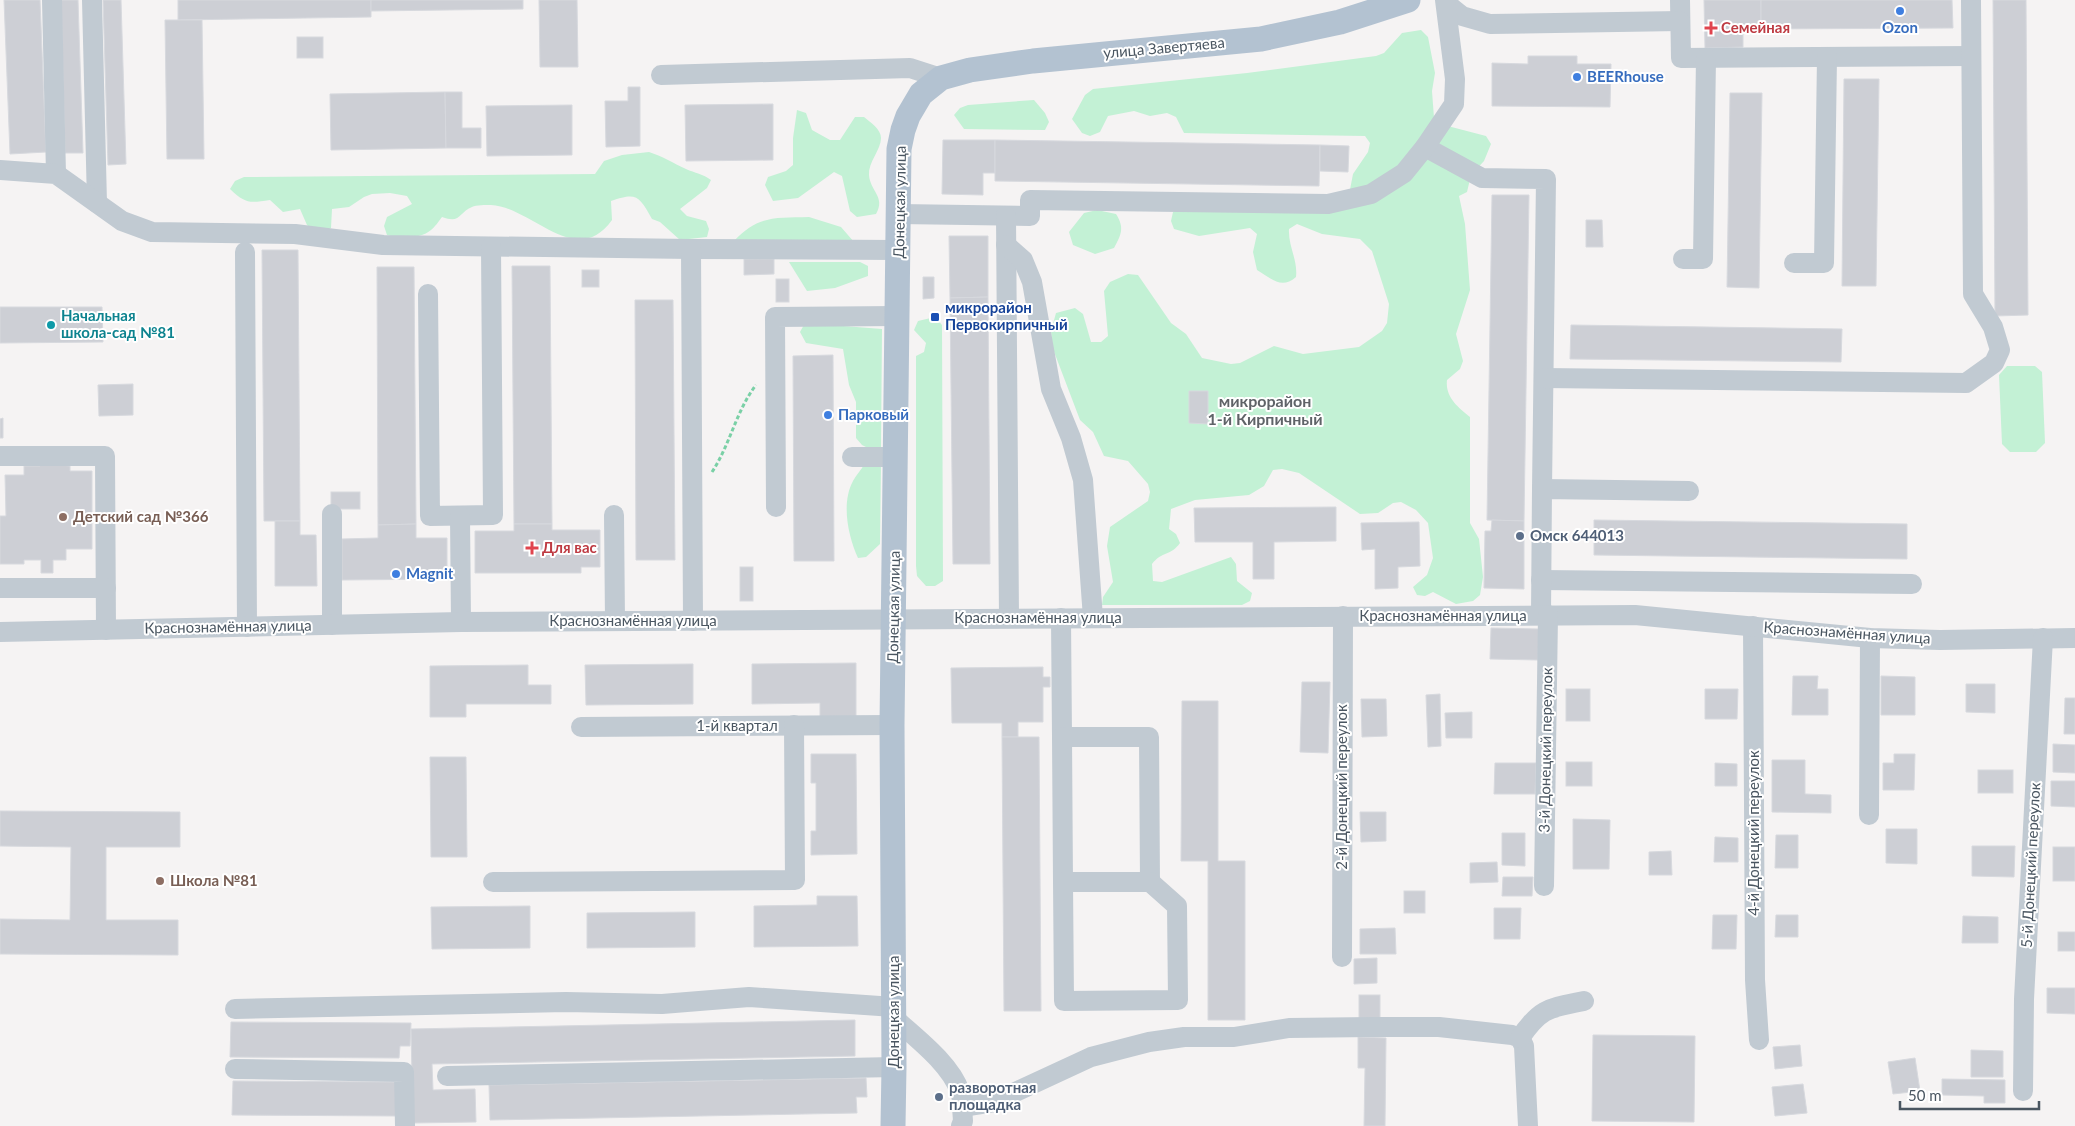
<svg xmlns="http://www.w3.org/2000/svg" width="2075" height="1126" font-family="Lato,sans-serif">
  <rect width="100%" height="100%" fill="#f5f3f3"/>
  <g fill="#c3f1d5">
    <path d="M1421,30l7,7 7,36 -3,18 2,27 6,6 46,12 5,8 -7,17 -13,14 -4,17 -8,4 6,28 5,66 -14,44 7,27 -3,8 -13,11c-2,17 11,27 23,37v106l9,16 4,38 -3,18 -7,6 -17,3 -23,-12 -8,4 -8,-1 -4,-8 14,-12 6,-17 -5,-35 -12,-13 -15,-8 -8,1 -15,10 -18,1 -61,-41 -17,-4 -9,1 -9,16 -15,9 -54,5 -24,9 -2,20 7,5 4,9c-9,13 -18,8 -28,21l1,17 9,1 69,-25 5,7 1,17 15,12 -2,8 -8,4h-140l1,-8 10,-15 -6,-36 3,-19 38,-26 2,-9 -2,-8 -20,-23 -24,-5 -11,-24 -13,-12 -27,-71 -2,-18 5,-18 19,-5 8,6 8,28h10l7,-6 -4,-45 6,-9 18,-8 10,1 33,48 15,11 16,24 29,6 9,-1 34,-17 29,8 56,-7 23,-16 5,-8 2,-19 -17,-53 -12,-12 -38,-5 -25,-10 -8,5c-1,17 9,31 7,48 -15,13 -25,1 -39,-7l-4,-18 4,-18 -7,-6 -51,8 -25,-7 -3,-8 2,-9 8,-5 167,-7 5,-26 15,-22 2,-9 -5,-7 -181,-3 -8,-16 -9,-4 -17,3 -16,-5 -26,5 -8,16 -10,4 -8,-3 -10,-14 13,-24 8,-6 154,-16 129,-17 8,-3 18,-20z"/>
    <polygon points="1034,100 1045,113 1049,122 1045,130 964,129 954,115 960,108 968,105"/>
    <path d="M797,110l9,3 6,17 18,10h10l15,-23h9c6,5 17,12 17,21 0,12 -13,24 -12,37 1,16 17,22 7,39l-19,3 -7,-6 -8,-35 -8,-4 -36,26 -25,3 -8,-16 3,-8 18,-6 7,-6v-27z"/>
    <path d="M649,152c13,4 24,11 37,17 9,4 17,5 25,11l-4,8 -27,21 7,7 19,5 3,8 -2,8 -27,3 -20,-18 -8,-3c-13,-23 -15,-27 -41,-18l1,19c-36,50 -80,-13 -121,-15 -5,0 -15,0 -19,2 -14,6 -11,17 -30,10 -3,4 -7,10 -11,13 -10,9 -32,9 -44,5l-3,-9 3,-9 25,-13 -5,-8 -17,-3 -18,1 -8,3 -15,10 -17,2 -1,19 -9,4 -9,-1 -6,-6 -7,-16 -17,3 -13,-12c-21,3 -24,4 -40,-11l5,-8 9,-4 351,-3 9,-13 18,-6z"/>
    <path d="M1097,210l19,4c9,14 5,21 -2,34l-19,6 -22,-9 -4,-13 15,-19z"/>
    <path d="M809,217l32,10 13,15 -120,-1c24,-26 42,-23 75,-24z"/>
    <polygon points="789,262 860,262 868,266 868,276 835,288 807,291"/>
    <polygon points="935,317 942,325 943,581 935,586 926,586 917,576 916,566 916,356 924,352 926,343 914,330 918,321"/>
    <polygon points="805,323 882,329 881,448 870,449 862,445 856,438 856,402 849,385 843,349 806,343 800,332"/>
    <polygon points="2007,366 2035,366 2042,372 2045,443 2036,452 2010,452 2002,444 1999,375"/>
    <path d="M881,464l-1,80 -14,13 -8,1c-10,-22 -17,-55 -5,-77 3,-6 8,-11 11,-16z"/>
  </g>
  <g fill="#cdcfd5" stroke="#d7d9de">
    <polygon points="4,0 40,0 46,152 10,154"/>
    <polygon points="61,0 78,0 83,153 65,153"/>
    <polygon points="103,0 121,0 126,164 108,165"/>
    <polygon points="178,0 371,0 371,17 178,20"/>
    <polygon points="371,0 523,0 523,9 371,11"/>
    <polygon points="539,0 577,0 578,67 540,67"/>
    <polygon points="1704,0 1761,0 1761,29 1743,29 1743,47 1705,48"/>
    <polygon points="1761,0 1952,0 1953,28 1761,29"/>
    <polygon points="1993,0 2026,0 2028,315 1995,316"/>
    <polygon points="165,20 202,20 204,159 167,159"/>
    <rect x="297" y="37" width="26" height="21"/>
    <polygon points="1528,56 1577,56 1577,64 1611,64 1610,107 1492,106 1492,63 1528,64"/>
    <polygon points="1844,79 1879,79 1876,286 1842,286"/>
    <polygon points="628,87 640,87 640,146 606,147 605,101 628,101"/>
    <polygon points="445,92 446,148 331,150 330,94"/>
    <polygon points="445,92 462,92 462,128 481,128 481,148 446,148"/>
    <polygon points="1730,93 1762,93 1759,288 1727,287"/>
    <polygon points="773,104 773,160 686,161 685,105"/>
    <polygon points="572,105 572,155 487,156 486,106"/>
    <polygon points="943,140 995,140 995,173 983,173 983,195 942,194"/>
    <polygon points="995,140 1320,145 1319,186 995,181"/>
    <polygon points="1320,145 1349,146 1348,172 1320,171"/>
    <polygon points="1492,195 1529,195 1524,521 1487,520"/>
    <polygon points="1586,220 1602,220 1603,247 1586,247"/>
    <polygon points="949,236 988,236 988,297 950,298"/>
    <polygon points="262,250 298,250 300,521 264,521"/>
    <polygon points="744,259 774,259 774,274 744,275"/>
    <polygon points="512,266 550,266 552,524 514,524"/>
    <polygon points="377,267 414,267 416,524 378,525"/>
    <rect x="582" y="270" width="17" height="17"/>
    <polygon points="923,277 934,277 934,298 923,299"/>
    <rect x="776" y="279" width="13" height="23"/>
    <polygon points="988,297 990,564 953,564 950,298"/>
    <polygon points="635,300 673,300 675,560 636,560"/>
    <polygon points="0,307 102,307 103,342 0,343"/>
    <polygon points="1571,325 1842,329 1841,362 1570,359"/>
    <polygon points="833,355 834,561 794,561 793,356"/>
    <polygon points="133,384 133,415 99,416 98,385"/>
    <polygon points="1189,391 1208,391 1208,424 1189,423"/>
    <polygon points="3,418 3,438 0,438 0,419"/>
    <polygon points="40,463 70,466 70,471 92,471 92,549 66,549 66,560 53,560 53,573 41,573 41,560 24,560 24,564 0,564 0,516 6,516 5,475 24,475 24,466 40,466"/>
    <rect x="331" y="492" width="29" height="17"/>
    <polygon points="1336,507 1336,541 1274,542 1274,579 1253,579 1253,542 1195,542 1194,508"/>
    <polygon points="1492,520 1524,521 1524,589 1484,588 1485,531 1491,531"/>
    <polygon points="1594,520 1907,524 1907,559 1594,555"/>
    <polygon points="275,521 300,521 300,535 316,535 317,586 275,586"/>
    <polygon points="1419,522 1420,566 1398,567 1398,588 1375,589 1375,549 1362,550 1361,523"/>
    <polygon points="416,524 416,538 447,538 447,579 342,580 342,539 378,538 378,525"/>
    <polygon points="514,524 552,524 552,530 600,530 600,567 581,567 581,573 475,573 475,531 514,531"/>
    <rect x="740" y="567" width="13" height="34"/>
    <polygon points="1491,628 1539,629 1538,660 1490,659"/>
    <polygon points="856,663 856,720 820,720 820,703 752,704 752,664"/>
    <polygon points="693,664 693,704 586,705 585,665"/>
    <polygon points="528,665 528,685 551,685 551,704 466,704 466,717 430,717 430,666"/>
    <polygon points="1043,667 1043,677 1050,677 1050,687 1043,687 1043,722 1018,722 1018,737 1002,737 1002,723 952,723 951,668"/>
    <polygon points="1793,676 1818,676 1817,689 1828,689 1828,715 1792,715"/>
    <polygon points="1881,676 1915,677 1915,715 1881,715"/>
    <polygon points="1302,682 1330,682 1328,753 1300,752"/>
    <polygon points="1966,684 1995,684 1995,713 1966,712"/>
    <rect x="1566" y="689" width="24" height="32"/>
    <polygon points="1705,689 1738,689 1737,719 1705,719"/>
    <polygon points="1440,694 1441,746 1428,747 1426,695"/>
    <polygon points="2065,698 2075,698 2075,734 2064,734"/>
    <polygon points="1361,699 1386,699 1387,736 1362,737"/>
    <polygon points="1182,701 1218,701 1218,861 1245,861 1245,1020 1208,1020 1208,861 1181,861"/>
    <polygon points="1472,712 1472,738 1446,738 1445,713"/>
    <polygon points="1002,737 1039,737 1041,1011 1004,1011"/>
    <polygon points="2053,744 2075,745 2075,773 2053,772"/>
    <polygon points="811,754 856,754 857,854 811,855 811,831 816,831 816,783 811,783"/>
    <polygon points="1894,754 1915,754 1914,790 1883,790 1883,763 1894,763"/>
    <polygon points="430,757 466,757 467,857 431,857"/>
    <polygon points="1772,760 1805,760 1805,794 1831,795 1831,813 1772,812"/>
    <rect x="1566" y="762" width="26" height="24"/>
    <polygon points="1495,763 1536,763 1535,794 1494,794"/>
    <polygon points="1715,763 1737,764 1737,786 1715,786"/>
    <rect x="1978" y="770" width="35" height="23"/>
    <polygon points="2051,781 2075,781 2075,807 2051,806"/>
    <polygon points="0,811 180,812 180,847 106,847 106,920 178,920 178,955 0,954 0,919 70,920 71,847 0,846"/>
    <polygon points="1360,812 1386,812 1386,841 1361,842"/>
    <polygon points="1573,819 1610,820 1609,869 1573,869"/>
    <polygon points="1886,829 1917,829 1917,864 1886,863"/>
    <polygon points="1502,833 1525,833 1525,866 1502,865"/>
    <polygon points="1776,835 1798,835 1798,868 1775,868"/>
    <polygon points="1715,837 1738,838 1738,862 1714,862"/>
    <polygon points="1972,846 2015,846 2014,877 1972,876"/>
    <rect x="2053" y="847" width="22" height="34"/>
    <polygon points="1671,851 1672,875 1649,875 1649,852"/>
    <polygon points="1497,862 1498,882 1470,883 1470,863"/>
    <polygon points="1503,877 1533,877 1532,896 1502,896"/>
    <rect x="1404" y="891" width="21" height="22"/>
    <polygon points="817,896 857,896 858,946 754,947 754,906 817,905"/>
    <polygon points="530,906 530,948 432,949 431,907"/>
    <polygon points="1494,908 1521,908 1520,939 1494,939"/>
    <polygon points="695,912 695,947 587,948 587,913"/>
    <polygon points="1713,915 1737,915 1736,949 1712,949"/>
    <polygon points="1776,915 1798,915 1798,937 1775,937"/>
    <polygon points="1963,916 1998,917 1998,943 1962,943"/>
    <polygon points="1395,928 1396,954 1360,954 1360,929"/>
    <rect x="2058" y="932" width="17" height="19"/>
    <polygon points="1377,958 1377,983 1354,984 1354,959"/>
    <polygon points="2047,988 2075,988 2075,1014 2047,1013"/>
    <rect x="1359" y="995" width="21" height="23"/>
    <polygon points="855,1020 855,1056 432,1064 433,1090 475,1089 476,1122 413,1123 411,1029"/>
    <polygon points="231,1022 411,1023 410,1046 400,1046 399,1058 230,1057"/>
    <polygon points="1593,1035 1695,1036 1694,1122 1592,1121"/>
    <polygon points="1358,1037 1386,1038 1385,1126 1364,1126 1365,1068 1358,1068"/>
    <polygon points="1800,1045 1802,1066 1775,1069 1773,1047"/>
    <polygon points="1971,1050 2003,1051 2003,1077 1971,1077"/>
    <polygon points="1915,1058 1920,1091 1893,1094 1888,1062"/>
    <polygon points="866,1078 867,1097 856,1097 857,1113 490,1120 489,1085"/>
    <polygon points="1942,1079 2005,1080 2005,1103 1984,1103 1984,1096 1942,1095"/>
    <polygon points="233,1081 396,1082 396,1116 232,1115"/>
    <polygon points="1803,1084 1807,1113 1775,1116 1772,1087"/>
  </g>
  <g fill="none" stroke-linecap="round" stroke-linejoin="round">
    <path stroke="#7ad0a6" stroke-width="3" stroke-dasharray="4 2.5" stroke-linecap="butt" d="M712,472c18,-27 24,-61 44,-87"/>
    <g stroke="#c1cad2" stroke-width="20">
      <polyline points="52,0 56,174"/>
      <polyline points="92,0 97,203"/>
      <polyline points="1680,0 1681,58 1971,56"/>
      <polyline points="1447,4 1462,16 1490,24 1680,21"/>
      <polyline points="661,75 910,68 941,78"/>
      <polyline points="1425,147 1482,178 1546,179 1542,489"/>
      <polyline points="0,170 56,174 122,221 152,232 295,234 383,245 691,249 898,250"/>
      <polyline points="899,214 1030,216 1030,200 1328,204 1371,194 1404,173 1425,147 1454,104 1455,79 1445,0"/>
      <polyline points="1006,216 1009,618"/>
      <polyline points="1006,245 1023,260 1032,282 1051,389 1071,438 1083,480 1093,618"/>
      <polyline points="691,249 693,621"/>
      <polyline points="245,252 247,627"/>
      <polyline points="1683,259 1703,259 1706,58"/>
      <polyline points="1794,263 1824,263 1827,57"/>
      <polyline points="428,294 430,516 493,515 491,247"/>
      <polyline points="1544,378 1966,383 1994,363 2000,350 1993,327 1973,294 1971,0"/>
      <polyline points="0,456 105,456 106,630"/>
      <polyline points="852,457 896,457"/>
      <polyline points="776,507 775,317 897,316"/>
      <polyline points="332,514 332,625"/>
      <polyline points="614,515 615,621"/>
      <polyline points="460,516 461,622"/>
      <polyline points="1541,580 1912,584"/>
      <polyline points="0,588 106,588"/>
      <polyline points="1541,615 1542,489 1689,491"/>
      <polyline points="1061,618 1062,737 1149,737 1150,882"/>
      <polyline points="1753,626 1755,980 1759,1040"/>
      <polyline points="0,632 461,622 1635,615 1870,638 1940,640 2075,638"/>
      <polyline points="581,727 892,725"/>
      <polyline points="1062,737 1063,882"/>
      <polyline points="1869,815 1870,638"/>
      <polyline points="493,882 795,880 794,725"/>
      <polygon points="1063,882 1150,882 1177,906 1178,1000 1064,1001"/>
      <polyline points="1544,886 1548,615"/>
      <polyline points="1342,957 1343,616"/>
      <polyline points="235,1009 566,1002 662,1004 749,997 894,1007"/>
      <path d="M894,1018c21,19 57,46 66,74 2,4 2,10 2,15l32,-5 97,-45 58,-15 35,-5h50l55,-9 83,-1h67l73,8 8,3 4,8 4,80"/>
      <path d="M1520,1038c21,-31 30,-30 64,-37"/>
      <polyline points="235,1069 404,1072 405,1126"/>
      <polyline points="447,1076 894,1067"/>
      <polyline points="2023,1091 2024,999 2043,638"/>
      <polyline points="961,1126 963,1121 962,1107"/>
    </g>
    <polyline stroke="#b3c2d1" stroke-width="25" points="893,1126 894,1067 892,725 899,149 903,130 908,116 921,94 941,78 970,70 1033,61 1261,39 1340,22 1408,0"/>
  </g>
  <g fill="#3f7fe0" stroke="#fff" stroke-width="2">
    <circle cx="1900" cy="11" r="5"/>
    <circle cx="1577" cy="77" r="5"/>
    <circle cx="828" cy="415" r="5"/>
    <circle cx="396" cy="574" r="5"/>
  </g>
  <g fill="#e0444e" stroke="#fff" stroke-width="2">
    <path d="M1708.5 20.5h5v5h5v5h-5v5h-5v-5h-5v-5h5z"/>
    <path d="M529.5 540.5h5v5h5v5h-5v5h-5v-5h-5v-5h5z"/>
  </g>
  <rect fill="#1a4fb4" stroke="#fff" stroke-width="2" x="930" y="312" width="10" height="10" rx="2.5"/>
  <circle fill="#0f9aa8" stroke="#fff" stroke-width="2" cx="51" cy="325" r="5"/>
  <g fill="#8d6e63" stroke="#fff" stroke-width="2">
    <circle cx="63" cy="517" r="5"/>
    <circle cx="160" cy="881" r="5"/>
  </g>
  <g fill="#5c6f8a" stroke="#fff" stroke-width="2">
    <circle cx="1520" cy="536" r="5"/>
    <circle cx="939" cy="1097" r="5"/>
  </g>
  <g text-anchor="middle" stroke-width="4" stroke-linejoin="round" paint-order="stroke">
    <g font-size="15" font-weight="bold" fill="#be3a42" stroke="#fff" text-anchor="start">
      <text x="1721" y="33">Семейная</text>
      <text x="542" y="553">Для вас</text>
    </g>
    <g font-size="15" font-weight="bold" fill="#366cbe" stroke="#fff" text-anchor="start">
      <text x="1900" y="33" text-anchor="middle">Ozon</text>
      <text x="1587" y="82">BEERhouse</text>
      <text x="838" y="420">Парковый</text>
      <text x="406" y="579">Magnit</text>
    </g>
    <g font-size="15" fill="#4a5661" stroke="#fff">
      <text transform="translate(1164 48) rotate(-5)" y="5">улица Завертяева</text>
      <text transform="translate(900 202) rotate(-89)" y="5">Донецкая улица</text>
      <text transform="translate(894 607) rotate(-89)" y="5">Донецкая улица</text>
      <text x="1443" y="621">Краснознамённая улица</text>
      <text x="1038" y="623">Краснознамённая улица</text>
      <text x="633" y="626">Краснознамённая улица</text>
      <text transform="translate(228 627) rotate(-1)" y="5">Краснознамённая улица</text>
      <text transform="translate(1847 633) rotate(4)" y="5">Краснознамённая улица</text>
      <text x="737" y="731">1-й квартал</text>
      <text transform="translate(1546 750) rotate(-89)" y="5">3-й Донецкий переулок</text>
      <text transform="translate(1342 787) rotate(-90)" y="5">2-й Донецкий переулок</text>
      <text transform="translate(1754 833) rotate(-90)" y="5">4-й Донецкий переулок</text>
      <text transform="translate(2031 865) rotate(-87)" y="5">5-й Донецкий переулок</text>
      <text transform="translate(894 1012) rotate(-90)" y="5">Донецкая улица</text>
    </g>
    <g font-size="15" font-weight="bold" fill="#164399" stroke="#fff" text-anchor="start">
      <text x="945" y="313">микрорайон<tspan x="945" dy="17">Первокирпичный</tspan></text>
    </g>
    <g font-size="15" font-weight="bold" fill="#0d838f" stroke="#fff" text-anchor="start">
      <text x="61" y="321">Начальная<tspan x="61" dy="17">школа-сад №81</tspan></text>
    </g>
    <g font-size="15" font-weight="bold" fill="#785e54" stroke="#fff" text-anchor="start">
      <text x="73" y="522">Детский сад №366</text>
      <text x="170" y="886">Школа №81</text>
    </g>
    <g font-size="15" font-weight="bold" fill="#4e5e75" stroke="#fff" text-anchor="start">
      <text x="1530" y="541">Омск 644013</text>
      <text x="949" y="1093">разворотная<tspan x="949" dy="17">площадка</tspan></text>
    </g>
    <g font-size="16" font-weight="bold" fill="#5f6368" stroke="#fff">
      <text x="1265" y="407">микрорайон<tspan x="1265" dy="18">1-й Кирпичный</tspan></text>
    </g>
  </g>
  <path d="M1900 1101v8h139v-8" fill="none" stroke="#4a5661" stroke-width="2.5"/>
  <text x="1908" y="1101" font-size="15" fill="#4a5661" stroke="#ffffff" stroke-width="4" paint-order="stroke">50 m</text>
</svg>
